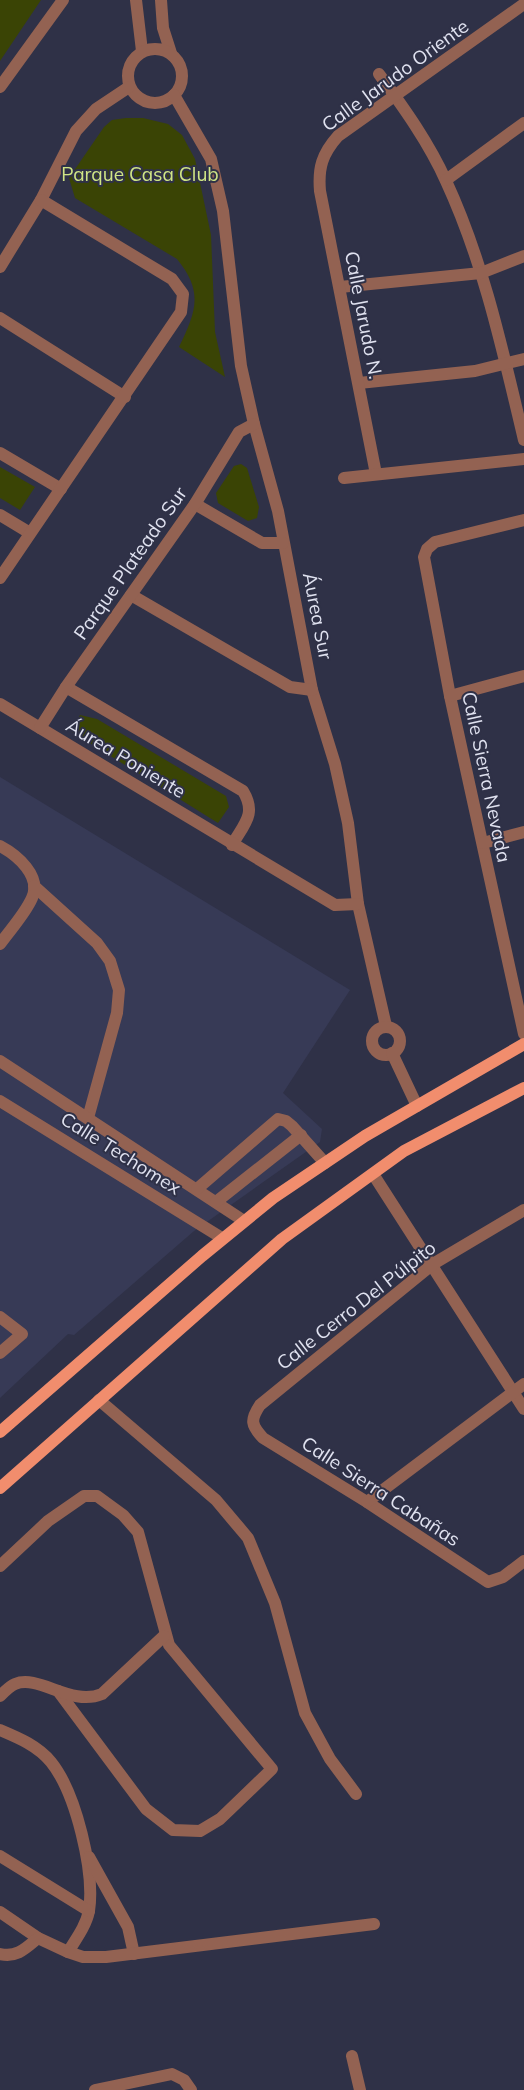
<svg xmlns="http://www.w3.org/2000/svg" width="524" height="2090" font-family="Mulish,sans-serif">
  <rect width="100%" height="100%" fill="#2f3147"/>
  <polygon fill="#373a56" points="0,777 350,990 283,1093 322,1129 320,1142 194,1231 74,1335 68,1334 0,1398"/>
  <g fill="#3a4405">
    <polygon points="0,0 41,0 0,61"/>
    <path d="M126,118h17l25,6 14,11 13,24 16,76 4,97 10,45 -46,-30c17,-35 25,-55 -2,-88l-102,-61 -6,-20 35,-51 8,-7z"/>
    <polygon points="241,464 247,468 259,507 257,518 248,521 218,503 216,493 234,466"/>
    <polygon points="0,467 35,487 20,510 0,498"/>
    <polygon points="80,715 97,719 226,796 229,807 218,823 72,732"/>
  </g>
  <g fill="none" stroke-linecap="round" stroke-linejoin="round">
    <g stroke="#936252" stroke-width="12">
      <polyline points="136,0 142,51"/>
      <polyline points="161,0 163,28 171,53"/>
      <circle cx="155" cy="76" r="27"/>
      <path d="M379,74c25,34 50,69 67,107 38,82 57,171 78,259"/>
      <polyline points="0,87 63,0"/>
      <polyline points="174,95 211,159 223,211 241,366 254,424 278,511 312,690 335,764 348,823 358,904 386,1026"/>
      <polyline points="446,180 524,123"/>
      <polyline points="0,267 41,200 76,131 96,109 129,87"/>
      <polyline points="340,287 481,273 524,256"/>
      <polyline points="0,318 125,397"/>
      <polyline points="359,383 475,371 524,359"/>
      <polyline points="0,453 61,489"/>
      <path d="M376,474l-56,-283c-2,-23 2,-37 18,-55l186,-132"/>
      <polyline points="344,478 524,459"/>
      <polyline points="195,504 262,543 283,543"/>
      <polyline points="0,515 30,533"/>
      <polyline points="524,520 435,542 427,549 424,557 450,696 524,1034"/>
      <polyline points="0,578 181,312 183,294 172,279 41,200"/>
      <polyline points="131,595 290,687 312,690"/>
      <path d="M66,687l177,104c14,23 1,33 -11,54"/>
      <polyline points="450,696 524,676"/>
      <polyline points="0,704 335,905 358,904"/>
      <polyline points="40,728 66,687 195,504 239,432 254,424"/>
      <polyline points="483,843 524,832"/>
      <path d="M0,846c17,9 42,30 32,52 -7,16 -22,32 -32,46"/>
      <polyline points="34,886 97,943 110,961 119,990 117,1013 88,1118"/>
      <circle cx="386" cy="1041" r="14"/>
      <polyline points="392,1053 417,1106"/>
      <polyline points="0,1061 244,1221"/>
      <polyline points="0,1101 222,1238"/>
      <polyline points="373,1174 524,1409"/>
      <polyline points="197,1189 278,1119 286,1121 292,1126 325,1163"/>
      <polyline points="216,1202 301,1135"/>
      <path d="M524,1210l-91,54 -173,141c-10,15 -9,20 3,33l104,64 121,80 15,-5 21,-16"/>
      <polyline points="0,1317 22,1334 0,1353"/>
      <polyline points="99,1400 216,1500 248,1538 275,1603 305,1713 330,1759 356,1794"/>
      <polyline points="367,1502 524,1384"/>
      <polyline points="0,1566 48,1521 84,1496 97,1496 123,1515 138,1532 169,1645 272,1769 220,1819 200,1831 173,1830 146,1809 58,1691"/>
      <path d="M0,1696c4,-4 10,-10 15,-12 24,-10 56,23 87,10l62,-58"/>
      <path d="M0,1730c19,8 38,16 51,32 25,31 44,110 38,149 -3,15 -13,28 -21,41"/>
      <polyline points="0,1856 89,1911"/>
      <polyline points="89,1857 128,1927 134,1954"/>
      <polyline points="0,1912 38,1938 68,1952 83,1957 106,1957 374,1924"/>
      <path d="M0,1954c17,4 26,-6 38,-16"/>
      <polyline points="352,2056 360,2090"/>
      <polyline points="95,2090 172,2074 184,2080 191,2090"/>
    </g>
    <g stroke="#f18d6d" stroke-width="12">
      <polyline points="0,1432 202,1256 273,1198 365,1136 524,1044"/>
      <polyline points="0,1488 282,1239 404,1151 524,1088"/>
    </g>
  </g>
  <g text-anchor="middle" stroke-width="4" stroke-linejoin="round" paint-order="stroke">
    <g font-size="19" fill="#e0e2f0" stroke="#2f3147">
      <text transform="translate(395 75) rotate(-36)" y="7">Calle Jarudo Oriente</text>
      <text transform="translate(364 315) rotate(79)" y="7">Calle Jarudo N.</text>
      <text transform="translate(130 563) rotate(-55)" y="7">Parque Plateado Sur</text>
      <text transform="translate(318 616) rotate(79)" y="7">Áurea Sur</text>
      <text transform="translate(126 758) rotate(31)" y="7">Áurea Poniente</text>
      <text transform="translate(487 777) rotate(78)" y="7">Calle Sierra Nevada</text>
      <text transform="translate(121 1153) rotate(32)" y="7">Calle Techomex</text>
      <text transform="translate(356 1305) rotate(-38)" y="7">Calle Cerro Del Púlpito</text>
      <text transform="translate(381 1491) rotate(33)" y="7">Calle Sierra Cabañas</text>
    </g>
    <g font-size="19" fill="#d0e585" stroke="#2f3147">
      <text x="140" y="181">Parque Casa Club</text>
    </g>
  </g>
</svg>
